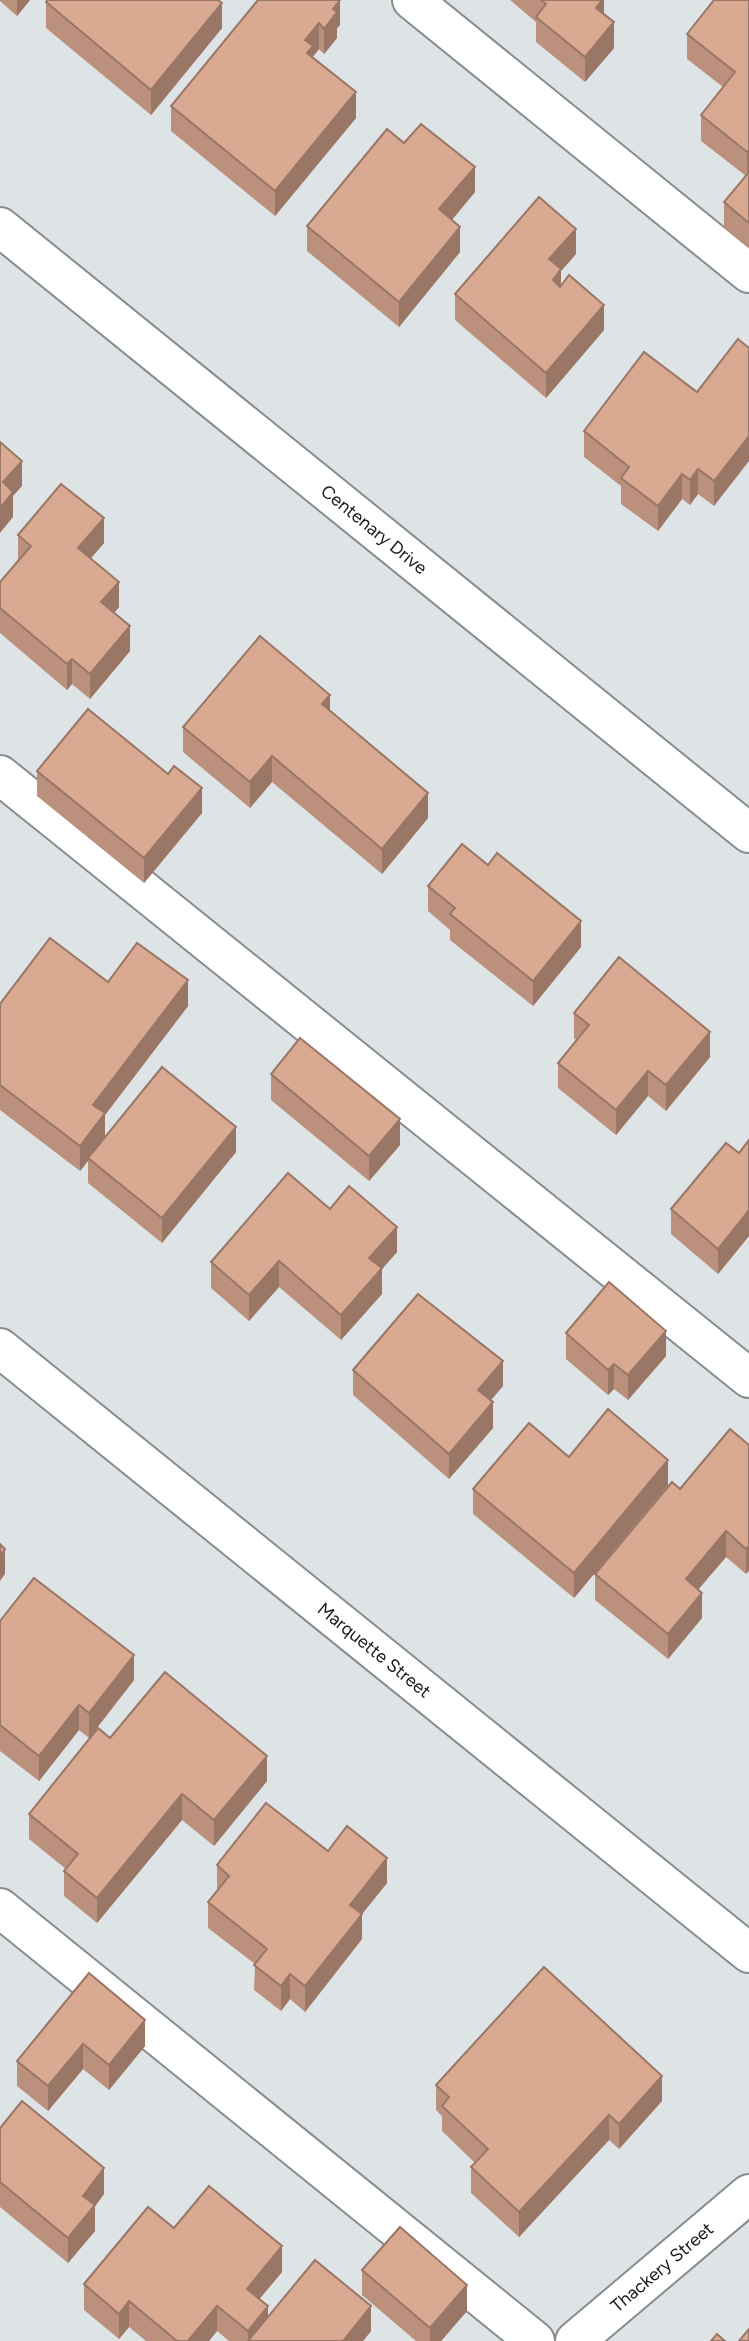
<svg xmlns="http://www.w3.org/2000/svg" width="749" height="2341" font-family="Figtree,sans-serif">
  <rect width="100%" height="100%" fill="#dee4e6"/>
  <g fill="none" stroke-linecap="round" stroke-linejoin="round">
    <defs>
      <g id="minor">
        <polyline points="412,0 749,273"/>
        <path id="s1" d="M0,227l749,606"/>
        <polyline points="0,775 749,1378"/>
        <path id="s2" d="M0,1348l749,605"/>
        <polyline points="0,1908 535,2341"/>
        <path id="s3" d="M575,2341l174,-147"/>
      </g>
    </defs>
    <use href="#minor" stroke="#878c8e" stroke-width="42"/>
    <use href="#minor" stroke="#fff" stroke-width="38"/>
  </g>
  <g fill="#bb917e">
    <polygon points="0,0 30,0 17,16 0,1"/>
    <polygon points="258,0 340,25 337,28 337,38 324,54 319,49 313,57 356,118 275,216 171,131 171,106"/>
    <polygon points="510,0 604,0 604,14 614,48 585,82 536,42 536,22"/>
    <polygon points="749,0 749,248 724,228 724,202 746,176 701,141 701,115 723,87 687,59 687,34"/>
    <polygon points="46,2 222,28 151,115 46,28"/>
    <polygon points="404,143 475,192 452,220 460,252 399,327 307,251 307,226"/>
    <polygon points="576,254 561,271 561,285 604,330 546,398 455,320 455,294"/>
    <polygon points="738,339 714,506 698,494 690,505 682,499 658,531 621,504 621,486 584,457 584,431 697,392"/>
    <polygon points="18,535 104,543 91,558 119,607 114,613 130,651 90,699 72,684 67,690 0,633 0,582 18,560"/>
    <polygon points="330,711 428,818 382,874 272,782 250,808 183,752 183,727"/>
    <polygon points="37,771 202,813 144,883 37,796"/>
    <polygon points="488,865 581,947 533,1006 450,940 450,930 428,911 428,886"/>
    <polygon points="108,982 188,1006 105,1115 105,1137 236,1152 162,1243 88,1183 88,1161 80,1171 0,1110 0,1004"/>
    <polygon points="574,1013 710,1057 666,1111 648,1096 616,1135 558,1088 558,1063 576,1040 574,1038"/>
    <polygon points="271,1074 400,1145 369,1181 271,1100"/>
    <polygon points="749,1140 749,1236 718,1274 671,1234 671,1209 739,1153"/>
    <polygon points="330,1209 397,1252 382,1269 382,1294 341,1340 279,1287 249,1321 211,1288 211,1262"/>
    <polygon points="566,1333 666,1356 628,1400 614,1389 608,1395 566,1359"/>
    <polygon points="353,1370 503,1386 491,1400 493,1428 449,1479 353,1395"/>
    <polygon points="749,1445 746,1574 726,1557 698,1589 702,1618 668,1659 595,1600 595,1574 680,1489"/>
    <polygon points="569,1457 668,1485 574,1598 473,1514 473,1489"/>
    <polygon points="0,1621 134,1680 89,1738 79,1730 39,1781 0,1751"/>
    <polygon points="110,1738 267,1781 214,1846 182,1820 97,1923 64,1896 64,1871 66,1869 29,1839 29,1814"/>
    <polygon points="328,1851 387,1883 362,1914 362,1939 305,2012 290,1999 281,2011 254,1990 255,1964 208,1928 208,1902 217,1891 217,1865"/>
    <polygon points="89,1973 145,2046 109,2090 83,2069 48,2111 17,2086 17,2061"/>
    <polygon points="436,2085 662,2101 619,2149 609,2140 519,2237 471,2193 471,2167 475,2163 442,2131 442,2116 436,2110"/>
    <polygon points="0,2128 104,2194 95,2206 95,2231 68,2263 0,2207"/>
    <polygon points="174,2228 282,2272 259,2299 268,2317 371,2331 363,2341 229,2341 217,2331 209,2341 146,2341 129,2327 119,2339 84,2310 84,2284"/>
    <polygon points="362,2270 467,2311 441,2341 416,2341 362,2295"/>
  </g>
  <g fill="#997666">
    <polygon points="17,0 30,0 17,16"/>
    <polygon points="340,0 340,25 337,28 337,38 324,54 324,29 333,9"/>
    <polygon points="592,0 604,0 604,24"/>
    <polygon points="222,3 222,28 151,115 151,90"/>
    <polygon points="614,22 614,48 585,82 585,57"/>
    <polygon points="319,23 319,49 313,56 313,72 307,78 305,40"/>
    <polygon points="356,92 356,118 275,216 275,191"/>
    <polygon points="749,150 749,175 747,177 747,152"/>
    <polygon points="475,167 475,192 439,235 439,209"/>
    <polygon points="460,227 460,252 399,327 399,302"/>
    <polygon points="576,229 576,254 561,271 561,294 553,305 549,259"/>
    <polygon points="604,305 604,330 546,398 546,373"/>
    <polygon points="749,436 749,461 714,506 714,481"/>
    <polygon points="22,461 22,486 13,496 13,517 0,533 0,508 3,482"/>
    <polygon points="698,469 698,494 690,505 690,480"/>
    <polygon points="682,474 682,499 658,531 658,506"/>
    <polygon points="104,518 104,543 78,573 78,548"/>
    <polygon points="119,582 119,607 101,628 101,602"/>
    <polygon points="130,626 130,651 90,699 90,674"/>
    <polygon points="72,659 72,684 67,690 67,664"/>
    <polygon points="330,695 330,720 322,704"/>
    <polygon points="272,756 272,782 250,808 250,782"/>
    <polygon points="202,788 202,813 144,883 144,858"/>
    <polygon points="428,793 428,818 382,874 382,849"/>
    <polygon points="581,921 581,947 533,1006 533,981"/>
    <polygon points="188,980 188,1006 105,1115 105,1139 88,1158 88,1161 80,1171 80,1146 93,1105"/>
    <polygon points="710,1032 710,1057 666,1111 666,1085"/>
    <polygon points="648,1071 648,1096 616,1135 616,1110"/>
    <polygon points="400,1119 400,1145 369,1181 369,1156"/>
    <polygon points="236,1127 236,1152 162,1243 162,1218"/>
    <polygon points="749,1210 749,1236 718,1274 718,1249"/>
    <polygon points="397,1227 397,1252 382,1269 382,1294 341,1340 341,1315 369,1258"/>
    <polygon points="279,1261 279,1287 249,1321 249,1295"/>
    <polygon points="666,1331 666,1356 628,1400 628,1375"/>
    <polygon points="503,1361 503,1386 478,1415 478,1390"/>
    <polygon points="614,1364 614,1389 608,1395 608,1370"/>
    <polygon points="493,1402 493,1428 449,1479 449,1454"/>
    <polygon points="668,1460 668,1485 574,1598 574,1573"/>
    <polygon points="726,1531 726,1557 686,1604 686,1579"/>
    <polygon points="749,1545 749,1571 746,1574 746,1549"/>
    <polygon points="5,1549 5,1574 0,1581 0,1556"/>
    <polygon points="702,1593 702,1618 668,1659 668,1634"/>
    <polygon points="134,1655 134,1680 89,1738 89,1713"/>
    <polygon points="79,1705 79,1730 39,1781 39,1756"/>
    <polygon points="267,1756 267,1781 214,1846 214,1820"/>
    <polygon points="182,1794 182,1820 97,1923 97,1898"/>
    <polygon points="387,1858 387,1883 362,1914 362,1939 305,2012 305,1986 350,1905"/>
    <polygon points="290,1974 290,1999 281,2011 281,1986"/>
    <polygon points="145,2020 145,2046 109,2090 109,2065"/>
    <polygon points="83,2044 83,2069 48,2111 48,2086"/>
    <polygon points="662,2076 662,2101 619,2149 619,2124"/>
    <polygon points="609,2115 609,2140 519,2237 519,2212"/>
    <polygon points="104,2168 104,2194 95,2206 95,2231 68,2263 68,2238 83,2196"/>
    <polygon points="282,2246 282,2272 247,2314 247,2289"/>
    <polygon points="467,2285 467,2311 441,2341 430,2341 430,2328"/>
    <polygon points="129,2301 129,2327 119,2339 119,2314"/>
    <polygon points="217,2306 217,2331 209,2341 188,2341"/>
    <polygon points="268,2306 268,2332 260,2341 248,2341 248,2331"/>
    <polygon points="371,2306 371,2331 363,2341 343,2341"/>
  </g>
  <g fill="#daa992" stroke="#997666" stroke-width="2">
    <polygon points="48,0 218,0 222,3 151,90 46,2"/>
    <polygon points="258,0 340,0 333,9 337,12 324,29 319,23 305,40 313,46 307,53 356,92 275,191 171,106"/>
    <polygon points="541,0 602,0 596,8 614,22 585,57 536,17 546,4"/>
    <polygon points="714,0 749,0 749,150 747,152 701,115 735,72 687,34"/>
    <polygon points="421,124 475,167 439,209 460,227 399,302 307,226 387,129 404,143"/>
    <polygon points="749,172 749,223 724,202"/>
    <polygon points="539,197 576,229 549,259 561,269 553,280 560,287 569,275 604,305 546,373 455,294"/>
    <polygon points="738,339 749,348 749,436 714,481 698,469 690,480 682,474 658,506 621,478 629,467 584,431 644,352 697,392"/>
    <polygon points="0,442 22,461 3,482 13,492 0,508"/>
    <polygon points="61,484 104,518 78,548 119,582 101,602 130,626 90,674 72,659 67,664 0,608 0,582 31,546 18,535"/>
    <polygon points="260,636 330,695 322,704 428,793 382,849 272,756 250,782 183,727"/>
    <polygon points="88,709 168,774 174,766 202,788 144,858 37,771"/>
    <polygon points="462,844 488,865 497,853 581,921 533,981 450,914 455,908 428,886"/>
    <polygon points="50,938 108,982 137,943 188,980 93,1105 105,1113 80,1146 0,1085 0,1004"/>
    <polygon points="619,957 710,1032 666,1085 648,1071 616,1110 558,1063 589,1025 574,1013"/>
    <polygon points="300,1038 400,1119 369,1156 271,1074"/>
    <polygon points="162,1067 236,1127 162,1218 88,1158"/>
    <polygon points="749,1140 749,1210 718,1249 671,1209 726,1143 739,1153"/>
    <polygon points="288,1173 330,1209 349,1186 397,1227 369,1258 382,1268 341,1315 279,1261 249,1295 211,1262"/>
    <polygon points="609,1282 666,1331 628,1375 614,1364 608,1370 566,1333"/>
    <polygon points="418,1294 503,1361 478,1390 493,1402 449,1454 353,1370"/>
    <polygon points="608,1409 668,1460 574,1573 473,1489 529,1423 569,1457"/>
    <polygon points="730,1429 749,1445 749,1545 746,1549 726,1531 686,1579 702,1593 668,1634 595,1574 672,1482 680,1489"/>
    <polygon points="0,1544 5,1549 0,1556"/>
    <polygon points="34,1578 134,1655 89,1713 79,1705 39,1756 0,1725 0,1621"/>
    <polygon points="165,1672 267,1756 214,1820 182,1794 97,1898 64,1871 78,1854 29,1814 98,1728 110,1738"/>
    <polygon points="266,1803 328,1851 347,1826 387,1858 350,1905 362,1914 305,1986 290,1974 281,1986 254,1965 267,1949 208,1902 229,1876 217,1865"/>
    <polygon points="544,1967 662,2076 619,2124 609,2115 519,2212 471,2167 488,2149 442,2106 449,2097 436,2085"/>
    <polygon points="89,1973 145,2020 109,2065 83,2044 48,2086 17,2061"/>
    <polygon points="22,2101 104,2168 83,2196 95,2205 68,2238 0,2182 0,2128"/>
    <polygon points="209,2186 282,2246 247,2289 268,2306 248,2331 217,2306 188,2341 177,2341 129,2301 119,2314 84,2284 148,2207 174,2228"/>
    <polygon points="400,2227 467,2285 430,2328 362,2270"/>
    <polygon points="315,2260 371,2306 343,2341 248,2341"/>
    <polygon points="749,2329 749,2341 739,2341"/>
    <polygon points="717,2334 725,2341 711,2341"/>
  </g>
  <g text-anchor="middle" stroke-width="5" stroke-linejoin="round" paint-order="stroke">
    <g font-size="18" fill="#181a1a" stroke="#fff">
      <text dy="6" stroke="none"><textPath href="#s1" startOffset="481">Centenary Drive</textPath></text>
      <text dy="6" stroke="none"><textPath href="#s2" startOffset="481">Marquette Street</textPath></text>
      <text dy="6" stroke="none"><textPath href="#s3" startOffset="114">Thackery Street</textPath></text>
    </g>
  </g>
</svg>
